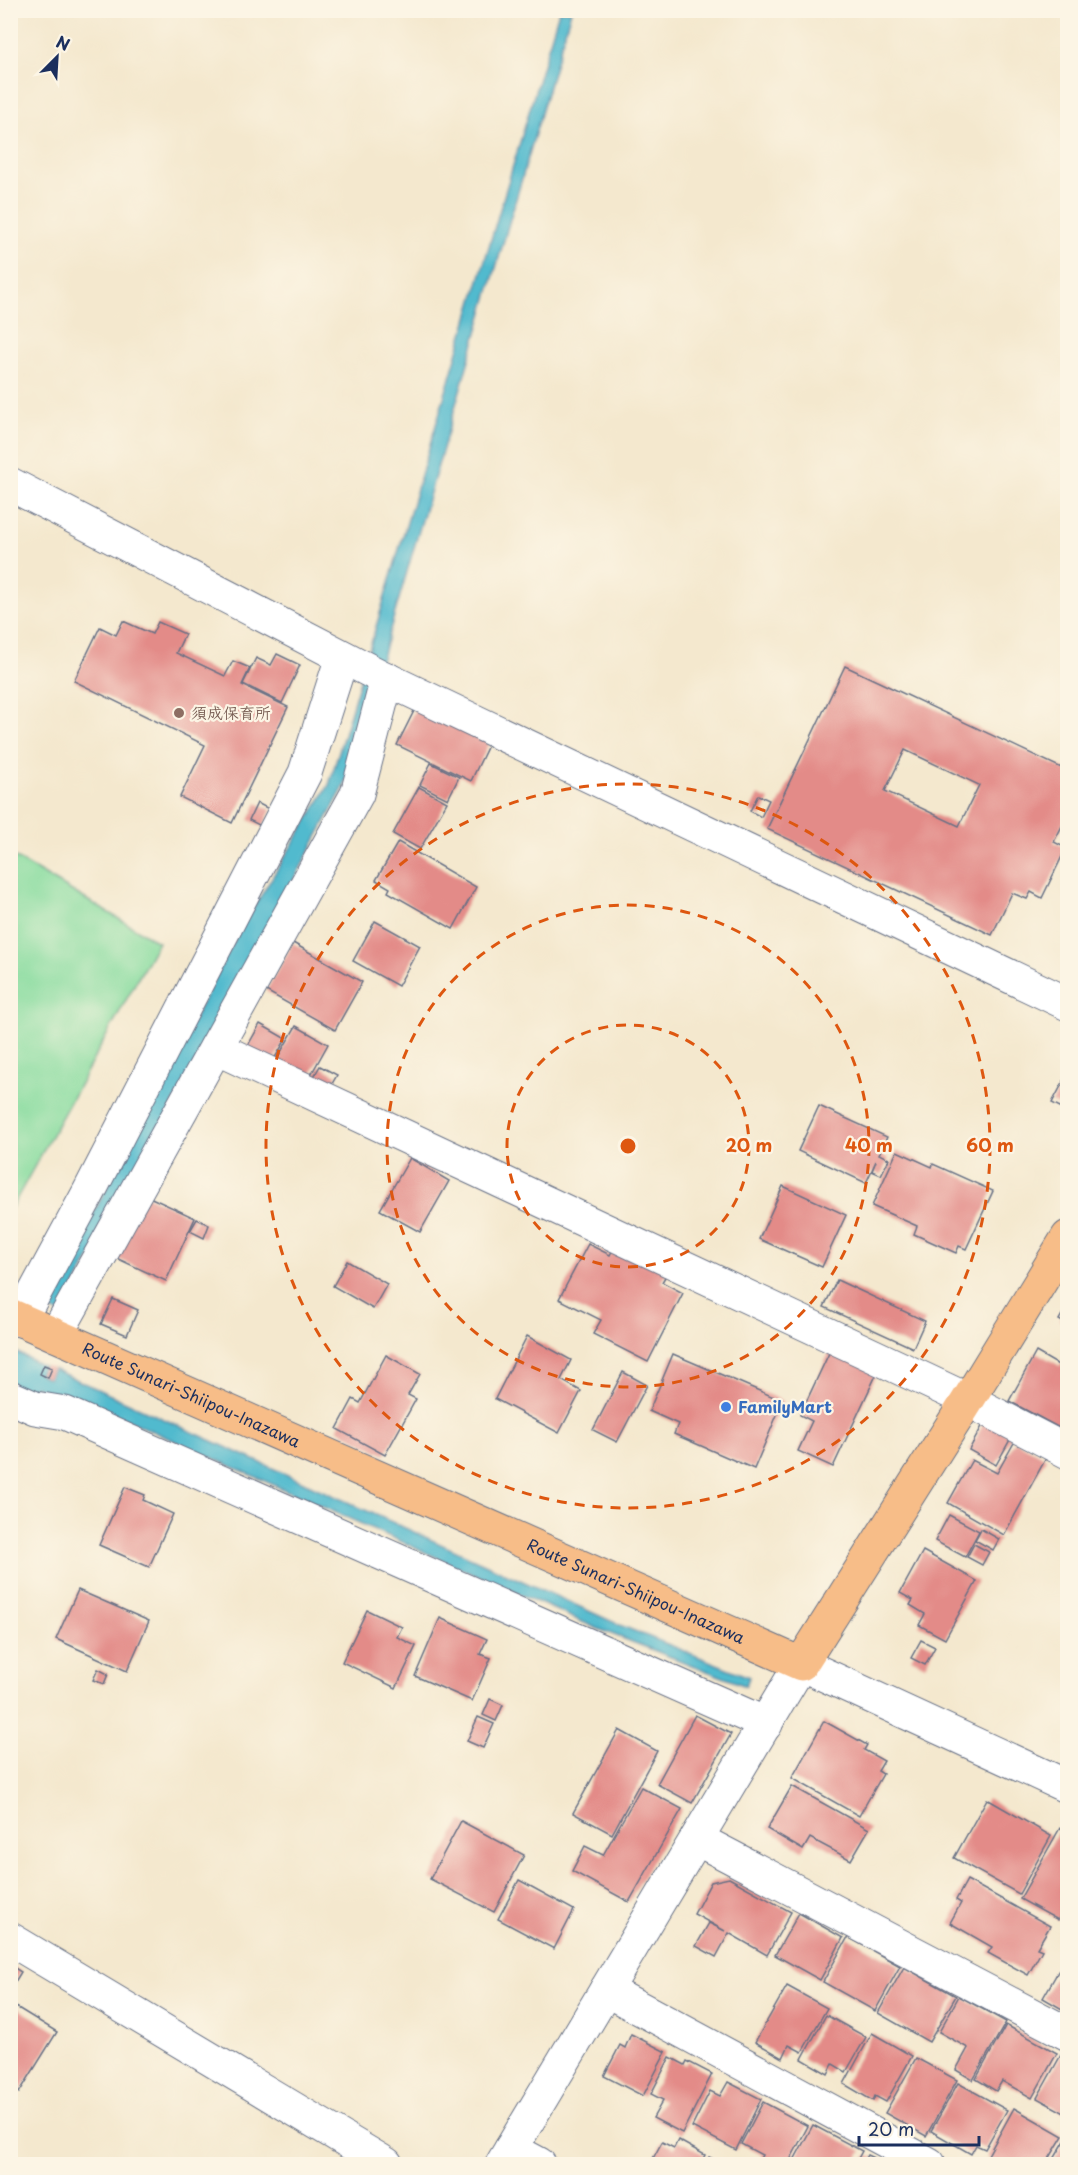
<svg xmlns="http://www.w3.org/2000/svg" width="1078" height="2175" font-family="'Playpen Sans','Klee One',sans-serif">
  <rect width="100%" height="100%" fill="#fcf5e5"/>
  <filter id="ink" filterUnits="userSpaceOnUse"><feTurbulence type="fractalNoise" baseFrequency=".0167" numOctaves="2"/><feDisplacementMap in="SourceGraphic" scale="12" xChannelSelector="R" yChannelSelector="G"/><feConvolveMatrix kernelMatrix="1 2 1 2 8 2 1 2 1" color-interpolation-filters="sRGB"/></filter>
  <filter id="wash" filterUnits="userSpaceOnUse"><feTurbulence type="fractalNoise" baseFrequency=".008" numOctaves="4" result="noise"/><feDisplacementMap in="SourceGraphic" scale="24" xChannelSelector="R" yChannelSelector="G"/><feGaussianBlur stdDeviation="1.35" result="paint"/><feColorMatrix in="noise" values="0 0 0 0 0 0 0 0 0 0 0 0 0 0 0 0 0 1.4 0 .05"/><feComposite in="paint" operator="in"/></filter>
  <g filter="url(#wash)">
    <rect width="100%" height="100%" fill="#f4e8ce"/>
    <polygon fill="#86db9e" stroke="#50857e" stroke-width="1.5" points="11,855 158,942 11,1209"/>
    <g fill="#51bace" stroke="#367496" stroke-width="1.5">
      <polygon points="559,11 571,11 344,787 60,1314 45,1307 241,928 329,785"/>
      <polygon points="10,1349 43,1366 39,1374 48,1378 53,1369 622,1626 749,1677 746,1686 596,1628 71,1395 43,1392 44,1390 35,1386 31,1395 11,1386"/>
    </g>
    <g fill="none" stroke-linecap="round" stroke-linejoin="round">
      <polyline stroke="#51bace" stroke-width="12" points="1067,10 1068,11"/>
    </g>
    <g id="blocks">
      <g fill="#e38b88" fill-rule="evenodd">
        <polygon points="123,621 152,634 158,622 185,634 176,653 225,676 233,661 250,668 242,685 288,707 232,823 180,797 205,745 74,681 100,627 116,635"/>
        <polygon points="277,654 300,665 282,703 243,684 256,658 271,665"/>
        <path d="M845,666l223,105v43l-14,28 12,6 -24,50 -11,-6 -4,7 -15,-6 -20,42 -225,-106zM905,750l74,35 -20,41 -74,-35z"/>
        <polygon points="419,701 492,737 471,781 397,745"/>
        <polygon points="431,763 459,777 448,799 420,785"/>
        <polygon points="419,787 447,802 420,849 393,834"/>
        <polygon points="758,795 769,800 761,817 750,811"/>
        <polygon points="257,803 271,810 263,827 249,820"/>
        <polygon points="398,842 476,887 453,929 388,892 390,888 376,880"/>
        <polygon points="375,921 420,946 398,986 353,961"/>
        <polygon points="293,943 362,982 335,1030 266,991"/>
        <polygon points="260,1024 286,1039 272,1063 246,1049"/>
        <polygon points="296,1026 328,1044 308,1080 275,1062"/>
        <polygon points="320,1066 337,1075 329,1089 312,1080"/>
        <polygon points="1068,1073 1068,1111 1052,1103"/>
        <polygon points="819,1106 887,1137 879,1154 889,1159 881,1175 872,1171 876,1161 866,1183 798,1151"/>
        <polygon points="897,1151 932,1167 933,1164 993,1191 966,1249 959,1246 956,1253 914,1234 917,1226 872,1206"/>
        <polygon points="410,1158 449,1181 420,1232 380,1210"/>
        <polygon points="783,1186 846,1215 822,1267 759,1239"/>
        <polygon points="145,1195 195,1218 166,1281 116,1258"/>
        <polygon points="197,1219 209,1225 204,1238 190,1231"/>
        <polygon points="617,1242 669,1270 662,1282 683,1293 648,1362 593,1334 601,1320 559,1299 588,1244 610,1255"/>
        <polygon points="347,1261 387,1284 373,1309 333,1286"/>
        <polygon points="837,1280 925,1321 913,1348 824,1307"/>
        <polygon points="113,1299 138,1310 127,1335 101,1324"/>
        <polygon points="1068,1304 1068,1325 1059,1320"/>
        <polygon points="527,1336 571,1360 561,1380 581,1391 559,1433 495,1399"/>
        <polygon points="830,1351 877,1373 833,1467 798,1451 812,1421 800,1415"/>
        <polygon points="1036,1352 1060,1366 1064,1359 1068,1360 1067,1432 1009,1401"/>
        <polygon points="673,1354 783,1401 754,1469 674,1434 678,1424 649,1411"/>
        <polygon points="386,1355 420,1374 408,1395 416,1399 385,1455 337,1429 353,1399 360,1403"/>
        <polygon points="44,1365 52,1368 48,1378 40,1374"/>
        <polygon points="623,1372 647,1385 617,1442 593,1430"/>
        <polygon points="985,1421 1012,1436 996,1465 969,1450"/>
        <polygon points="1015,1441 1046,1458 1004,1535 948,1503 972,1460 997,1473"/>
        <polygon points="125,1487 145,1495 143,1500 173,1514 149,1567 99,1545"/>
        <polygon points="949,1515 979,1531 965,1557 935,1541"/>
        <polygon points="981,1529 999,1539 993,1550 975,1540"/>
        <polygon points="974,1544 989,1552 982,1565 967,1557"/>
        <polygon points="923,1551 977,1581 945,1639 919,1625 925,1614 910,1605 913,1600 900,1593"/>
        <polygon points="78,1590 149,1621 127,1671 56,1639"/>
        <polygon points="367,1610 402,1627 397,1637 416,1646 396,1688 342,1662"/>
        <polygon points="440,1618 487,1639 480,1654 491,1658 472,1701 415,1676"/>
        <polygon points="921,1640 935,1647 925,1665 911,1658"/>
        <polygon points="98,1669 108,1674 104,1684 93,1680"/>
        <polygon points="490,1699 503,1705 496,1721 483,1715"/>
        <polygon points="695,1715 731,1734 692,1803 657,1784"/>
        <polygon points="478,1717 494,1724 483,1748 467,1741"/>
        <polygon points="824,1721 867,1745 864,1750 884,1761 878,1771 883,1774 859,1816 792,1778"/>
        <polygon points="619,1730 657,1751 612,1834 573,1813"/>
        <polygon points="792,1786 869,1829 851,1860 810,1838 803,1850 767,1829"/>
        <polygon points="641,1787 682,1809 629,1902 572,1871 585,1846 603,1855"/>
        <polygon points="987,1799 1051,1836 1019,1894 954,1858"/>
        <polygon points="461,1821 524,1855 494,1912 430,1879"/>
        <polygon points="1060,1828 1068,1832 1068,1918 1061,1914 1058,1920 1020,1899"/>
        <polygon points="729,1878 791,1912 767,1955 729,1933 716,1957 696,1946 709,1923 725,1931 694,1914 711,1882"/>
        <polygon points="519,1880 574,1910 554,1949 498,1919"/>
        <polygon points="967,1880 1050,1926 1037,1948 1042,1950 1028,1975 988,1953 992,1947 950,1923 961,1903 956,1900"/>
        <polygon points="799,1913 843,1938 820,1980 775,1955"/>
        <polygon points="848,1937 900,1966 875,2011 823,1982"/>
        <polygon points="1068,1954 1068,1999 1062,2009 1043,1998"/>
        <polygon points="10,1965 21,1972 10,1990"/>
        <polygon points="904,1967 956,1996 929,2042 878,2013"/>
        <polygon points="787,1986 827,2008 802,2052 789,2045 783,2058 755,2042"/>
        <polygon points="959,1996 1006,2022 973,2080 956,2070 968,2048 939,2032"/>
        <polygon points="13,2005 57,2032 19,2093 10,2088 10,2009"/>
        <polygon points="826,2015 866,2037 846,2072 833,2064 828,2074 802,2059"/>
        <polygon points="1006,2025 1057,2053 1032,2098 1002,2081 996,2091 976,2079"/>
        <polygon points="872,2033 912,2056 886,2102 875,2096 873,2101 844,2084"/>
        <polygon points="631,2034 666,2052 643,2096 604,2076 620,2045 625,2048"/>
        <polygon points="1061,2055 1068,2059 1068,2115 1037,2098"/>
        <polygon points="670,2057 685,2065 687,2061 712,2074 682,2133 653,2118 663,2100 651,2094"/>
        <polygon points="916,2058 957,2080 926,2136 885,2113"/>
        <polygon points="728,2082 761,2099 736,2150 692,2127 710,2091 720,2096"/>
        <polygon points="958,2083 1007,2110 985,2149 976,2145 971,2154 931,2131"/>
        <polygon points="763,2102 808,2126 788,2164 757,2164 762,2155 741,2144"/>
        <polygon points="1014,2108 1063,2136 1046,2164 1000,2164 987,2157"/>
        <polygon points="813,2125 862,2151 855,2164 792,2164"/>
        <polygon points="1066,2139 1068,2140 1068,2164 1051,2164"/>
        <polygon points="678,2140 705,2155 700,2164 650,2164 662,2142 674,2148"/>
        <polygon points="867,2155 886,2164 862,2164"/>
        <polygon points="709,2157 724,2164 705,2164"/>
      </g>
    </g>
  </g>
  <g filter="url(#ink)">
    <use href="#blocks" fill-opacity="0" stroke="#677085" stroke-width="1.5"/>
    <g fill="none" stroke-linecap="round" stroke-linejoin="round">
      <defs>
        <g id="minor">
          <polyline points="10,484 380,676 1068,1004"/>
          <polyline points="216,1048 968,1400 1068,1452"/>
          <polyline points="20,1320 89,1192 305,773 342,657"/>
          <polyline points="56,1335 357,794 387,679"/>
          <polyline points="10,1397 35,1408 65,1413 766,1724"/>
          <polyline points="697,1839 1068,2034"/>
          <polyline points="10,1939 386,2164"/>
          <polyline points="606,1990 929,2164"/>
          <polyline points="511,2149 539,2164"/>
          <polyline points="502,2164 801,1664 1068,1787"/>
        </g>
        <g id="major">
          <path id="s1" d="M10,1315l791,349 167,-264 100,-163"/>
        </g>
      </defs>
      <use href="#minor" stroke="#677085" stroke-width="35"/>
      <use href="#major" stroke="#677085" stroke-width="35"/>
      <use href="#minor" stroke="#fff" stroke-width="33"/>
      <use href="#major" stroke="#f7bd88" stroke-width="33"/>
    </g>
  </g>
  <g fill="none" stroke="#de5710" stroke-width="3" stroke-dasharray="10 8">
    <circle cx="628" cy="1146" r="121"/>
    <circle cx="628" cy="1146" r="241"/>
    <circle cx="628" cy="1146" r="362"/>
  </g>
  <circle fill="#8d6e63" stroke="#fcf5e5" stroke-width="2" cx="179" cy="713" r="6"/>
  <circle fill="#3f7fe0" stroke="#fcf5e5" stroke-width="2" cx="726" cy="1407" r="6"/>
  <g text-anchor="middle" stroke-width="4.5" stroke-linejoin="round" paint-order="stroke">
    <g font-size="16" font-weight="bold" fill="#785e54" stroke="#fcf5e5" text-anchor="start">
      <text x="191" y="719">須成保育所</text>
    </g>
    <g font-size="16" fill="#1b2f5e" stroke="#fcf5e5">
      <text dy="6" stroke="none"><textPath href="#s1" startOffset="198">Route Sunari-Shiipou-Inazawa</textPath></text>
      <text dy="6" stroke="none"><textPath href="#s1" startOffset="684">Route Sunari-Shiipou-Inazawa</textPath></text>
    </g>
    <g font-size="16" font-weight="bold" fill="#366cbe" stroke="#fcf5e5" text-anchor="start">
      <text x="738" y="1413">FamilyMart</text>
    </g>
  </g>
  <circle cx="628" cy="1146" r="9" fill="#de5710" stroke="#fcf5e5" stroke-width="3"/>
  <g font-size="18" text-anchor="middle" font-weight="bold" fill="#de5710" stroke="#fcf5e5" stroke-width="4.5" stroke-linejoin="round" paint-order="stroke">
    <text x="749" y="1152">20 m</text>
    <text x="869" y="1152">40 m</text>
    <text x="990" y="1152">60 m</text>
  </g>
  <rect width="1078" height="2175" fill="none" stroke="#fcf5e5" stroke-width="36"/>
  <g transform="translate(57 57) rotate(24)" stroke="#fcf5e5" stroke-width="4.5" paint-order="stroke">
  <path d="M0-4.5L10 22L0 15L-10 22Z" fill="#1b2f5e"/>
  <text y="-9" font-size="16" font-weight="bold" text-anchor="middle" fill="#1b2f5e">N</text>
  </g>
  <path d="M859 2136v9h120v-9" fill="none" stroke="#1b2f5e" stroke-width="3"/>
  <text x="868" y="2136" font-size="18" fill="#1b2f5e" stroke="#fcf5e5" stroke-width="4.5" paint-order="stroke">20 m</text>
</svg>
